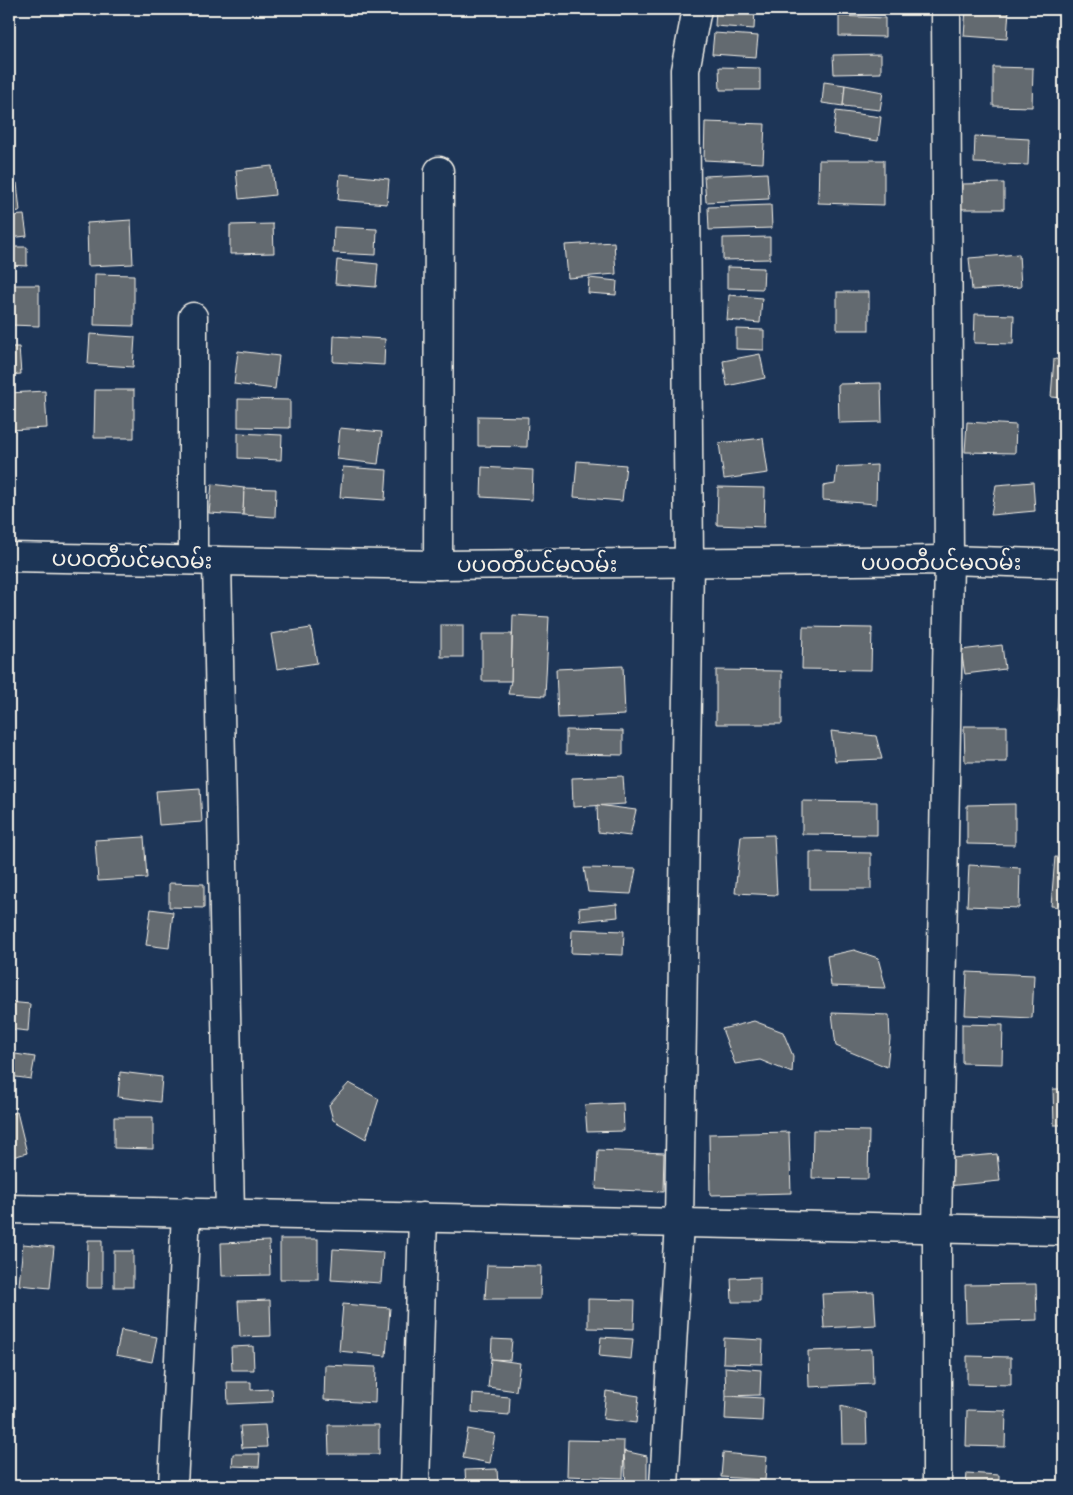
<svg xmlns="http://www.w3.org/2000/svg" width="1073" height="1495" font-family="'Indie Flower','Noto Sans Myanmar',sans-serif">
  <rect width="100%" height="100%" fill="#1d3557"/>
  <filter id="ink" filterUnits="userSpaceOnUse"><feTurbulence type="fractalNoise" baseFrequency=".02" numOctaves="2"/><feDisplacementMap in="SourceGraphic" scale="10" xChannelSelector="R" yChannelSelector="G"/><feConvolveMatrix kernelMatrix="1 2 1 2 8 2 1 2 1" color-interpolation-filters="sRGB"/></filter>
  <g filter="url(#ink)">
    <g fill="#646a70" stroke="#f4f1e8">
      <polygon points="716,9 755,9 754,29 715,26"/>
      <polygon points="966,9 1009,9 1007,39 964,36"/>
      <polygon points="1059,9 1064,9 1064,48 1057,48"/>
      <polygon points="839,16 885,18 885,37 839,36"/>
      <polygon points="714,33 758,36 756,57 712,54"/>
      <polygon points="881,54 881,73 834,74 833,55"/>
      <polygon points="719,67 760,68 760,90 720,90"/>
      <polygon points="993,67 1033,68 1032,107 993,106"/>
      <polygon points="824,82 845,85 843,106 822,103"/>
      <polygon points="845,85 883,92 880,110 843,106"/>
      <polygon points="836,111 881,117 878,141 833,134"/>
      <polygon points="705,122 765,124 763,163 704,160"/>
      <polygon points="975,136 1029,139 1028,165 974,163"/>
      <polygon points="819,160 884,160 884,205 818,203"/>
      <polygon points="272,166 275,195 239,199 236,170"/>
      <polygon points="767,173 769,199 706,202 704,176"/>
      <polygon points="340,174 389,179 387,204 338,200"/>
      <polygon points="17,183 20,211 9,212 9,184"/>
      <polygon points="1004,183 1004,209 960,209 962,184"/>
      <polygon points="771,205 772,228 709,230 708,207"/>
      <polygon points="24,215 27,236 9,238 9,216"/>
      <polygon points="131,220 133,264 88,266 87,223"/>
      <polygon points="273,224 274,253 230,254 230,225"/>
      <polygon points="334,227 377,229 376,255 333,253"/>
      <polygon points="770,237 770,259 723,260 723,238"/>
      <polygon points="614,242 616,274 568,278 565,245"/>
      <polygon points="9,247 27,247 27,266 9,265"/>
      <polygon points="1019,254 1021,287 972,290 969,258"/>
      <polygon points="337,260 378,264 376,287 335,284"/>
      <polygon points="727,267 764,268 763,289 727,288"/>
      <polygon points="95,274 134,275 134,326 94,325"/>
      <polygon points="589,278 617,281 616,295 588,293"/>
      <polygon points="9,285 39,285 39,326 9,325"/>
      <rect x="837" y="292" width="32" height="38"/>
      <polygon points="729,295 762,298 760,323 727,320"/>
      <polygon points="975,314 1014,315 1013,344 974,343"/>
      <polygon points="736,329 764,330 764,350 736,349"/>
      <polygon points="90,334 135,337 133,367 88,364"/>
      <polygon points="334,336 385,339 384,365 333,362"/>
      <polygon points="9,347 19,347 21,374 9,375"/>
      <polygon points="238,351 279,356 275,389 234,384"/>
      <polygon points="760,354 765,378 727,386 723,361"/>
      <polygon points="1054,359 1064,360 1064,398 1051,397"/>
      <polygon points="881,383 882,422 839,423 838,384"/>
      <polygon points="95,390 134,390 134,438 94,438"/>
      <polygon points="45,391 47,428 9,430 9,393"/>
      <polygon points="238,399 290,400 290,428 238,427"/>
      <polygon points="478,416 528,417 527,447 478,446"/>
      <polygon points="967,422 1016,425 1015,453 965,452"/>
      <polygon points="340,428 382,432 378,464 337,459"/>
      <polygon points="238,433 282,435 281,460 238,458"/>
      <polygon points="763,438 768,473 724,479 719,443"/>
      <polygon points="577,461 626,465 622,501 574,497"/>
      <polygon points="877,465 876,504 823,500 823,486 835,484 837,467"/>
      <polygon points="343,467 387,470 385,500 340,497"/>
      <polygon points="482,467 533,470 532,500 481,497"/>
      <polygon points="1033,482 1035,511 991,515 996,485"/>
      <polygon points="212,484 244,488 243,515 209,513"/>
      <polygon points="718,487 765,488 764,527 717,525"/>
      <polygon points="244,488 276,489 275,517 243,515"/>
      <polygon points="513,615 549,617 545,696 508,694 511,681"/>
      <rect x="441" y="625" width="22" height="32"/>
      <polygon points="803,627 872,628 871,670 802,669"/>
      <polygon points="311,628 317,663 277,669 271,634"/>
      <polygon points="482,634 512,634 511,681 482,681"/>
      <polygon points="1002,645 1005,669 965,674 961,650"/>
      <polygon points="1061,663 1064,663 1064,712 1057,711"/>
      <polygon points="623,666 625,715 558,718 556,669"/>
      <polygon points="716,670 782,671 782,724 716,724"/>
      <polygon points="964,726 1007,726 1007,762 965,762"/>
      <polygon points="566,730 623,731 623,755 566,754"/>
      <polygon points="831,731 876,736 882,759 835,761"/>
      <polygon points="623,776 625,804 573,807 572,778"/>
      <polygon points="200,788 202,822 159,825 156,791"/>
      <polygon points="802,801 877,802 877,835 802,834"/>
      <polygon points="1015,804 1015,845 967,844 967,805"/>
      <polygon points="597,805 636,810 630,836 598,832"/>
      <polygon points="774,835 777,895 735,893 741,836"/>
      <polygon points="144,837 147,878 98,881 95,840"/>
      <polygon points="810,852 871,853 871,889 810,889"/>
      <polygon points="1055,857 1064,858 1064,907 1051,906"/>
      <polygon points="969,865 1020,868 1019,908 967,906"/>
      <polygon points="584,868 636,869 631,894 588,892"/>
      <polygon points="169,883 204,884 204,908 169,907"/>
      <polygon points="617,904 618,917 580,921 579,908"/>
      <polygon points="151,909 173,912 169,948 146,945"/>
      <polygon points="572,929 624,931 623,955 571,953"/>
      <polygon points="854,950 878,958 886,988 831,986 827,956"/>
      <polygon points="967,972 1034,975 1032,1018 965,1015"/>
      <polygon points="9,1002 30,1004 28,1031 9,1029"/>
      <polygon points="832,1013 889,1015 890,1039 887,1067 836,1046"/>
      <polygon points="754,1021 783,1032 793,1056 792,1073 760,1060 735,1064 722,1029"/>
      <polygon points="962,1024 1003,1025 1002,1064 962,1063"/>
      <polygon points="9,1053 35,1057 31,1079 9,1076"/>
      <polygon points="120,1072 162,1077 160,1102 118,1097"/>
      <polygon points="349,1083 379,1099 366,1139 333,1120 329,1105"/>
      <polygon points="1053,1089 1064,1089 1064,1125 1054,1125"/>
      <polygon points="623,1103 624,1131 587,1132 585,1105"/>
      <polygon points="17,1112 27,1153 9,1158 9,1114"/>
      <polygon points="114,1117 153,1117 153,1149 114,1148"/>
      <polygon points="813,1130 869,1131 868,1179 812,1178"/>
      <polygon points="789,1132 791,1193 710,1195 709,1134"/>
      <polygon points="598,1150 664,1153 663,1192 596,1189"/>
      <polygon points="997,1154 1000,1181 947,1186 952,1158"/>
      <rect x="280" y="1239" width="38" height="40"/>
      <polygon points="88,1240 102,1240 102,1288 87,1288"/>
      <polygon points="269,1241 270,1275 222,1276 221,1243"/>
      <polygon points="23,1244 54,1247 50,1288 19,1285"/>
      <polygon points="333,1249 383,1252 381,1283 331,1280"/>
      <rect x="114" y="1251" width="19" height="36"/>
      <polygon points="487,1265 541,1266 540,1299 485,1299"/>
      <polygon points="760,1277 760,1302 732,1302 731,1278"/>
      <polygon points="1036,1284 1037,1320 966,1322 965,1285"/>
      <polygon points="874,1292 876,1325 824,1328 822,1294"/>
      <polygon points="588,1299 635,1300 634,1329 588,1328"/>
      <polygon points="270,1300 271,1336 240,1337 238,1301"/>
      <polygon points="343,1304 390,1308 386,1356 339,1351"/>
      <polygon points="121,1330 157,1337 152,1362 116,1355"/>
      <polygon points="601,1337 633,1339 631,1359 599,1356"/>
      <polygon points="724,1338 763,1340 762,1364 723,1363"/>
      <polygon points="492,1339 512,1340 510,1360 491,1359"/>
      <polygon points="253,1346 254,1370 232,1370 231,1347"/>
      <polygon points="872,1349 873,1384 809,1387 808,1351"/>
      <polygon points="967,1356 1011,1357 1011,1385 967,1384"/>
      <polygon points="491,1359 520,1363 516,1391 488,1387"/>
      <polygon points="325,1365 376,1367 375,1403 324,1400"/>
      <polygon points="725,1367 761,1370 760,1395 726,1396"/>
      <polygon points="227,1382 251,1382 251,1390 272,1389 273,1402 228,1404"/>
      <polygon points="606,1391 639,1396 636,1423 603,1419"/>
      <polygon points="473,1394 510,1397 509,1415 472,1412"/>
      <polygon points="726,1396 763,1398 762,1421 725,1419"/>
      <polygon points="841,1406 866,1413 867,1444 842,1444"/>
      <polygon points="967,1410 1006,1411 1005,1447 966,1446"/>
      <polygon points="265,1425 267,1447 242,1448 240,1426"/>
      <polygon points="328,1425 379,1425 379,1454 329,1454"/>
      <polygon points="468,1429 495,1434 490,1463 463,1458"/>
      <polygon points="568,1440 624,1441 623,1478 567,1476"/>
      <polygon points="624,1451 647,1456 647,1486 626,1486"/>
      <polygon points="723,1453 767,1457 765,1480 721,1477"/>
      <polygon points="233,1454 260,1454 259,1467 232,1466"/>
      <polygon points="497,1469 498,1486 466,1486 465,1470"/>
      <polygon points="967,1473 999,1475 999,1486 966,1486"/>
      <polygon points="719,1480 763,1484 763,1486 719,1486"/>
      <polygon points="333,1482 365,1486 333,1486"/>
      <polygon points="835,1482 873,1486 835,1486"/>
    </g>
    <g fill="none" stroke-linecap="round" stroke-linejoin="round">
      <defs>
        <g id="minor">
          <polyline points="193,317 193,560"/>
          <polyline points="9,557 438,565 949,560 1064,564"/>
          <polyline points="217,561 230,1214"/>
          <polyline points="438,565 439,171"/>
          <polyline points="9,1209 1064,1231"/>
          <polyline points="173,1486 186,1212"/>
          <polyline points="415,1486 423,1217"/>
          <polyline points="664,1486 679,1223 689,563 685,70 697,9"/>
          <polyline points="937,1486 937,1228 949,560 946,9"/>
        </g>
      </defs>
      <use href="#minor" stroke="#f4f1e8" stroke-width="31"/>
      <use href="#minor" stroke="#1d3557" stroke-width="28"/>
    </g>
  </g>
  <g text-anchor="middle" stroke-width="4.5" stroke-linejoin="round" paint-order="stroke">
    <g font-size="22" fill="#f4f1e8" stroke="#1d3557">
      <text transform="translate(132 559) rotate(1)" y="8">ပပဝတီပင်မလမ်း</text>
      <text x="941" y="570">ပပဝတီပင်မလမ်း</text>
      <text x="537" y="572">ပပဝတီပင်မလမ်း</text>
    </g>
  </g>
  <rect width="1073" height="1495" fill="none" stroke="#1d3557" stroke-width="30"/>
  <rect x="15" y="15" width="1043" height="1465" fill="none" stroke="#f4f1e8" stroke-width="2" filter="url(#ink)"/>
</svg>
